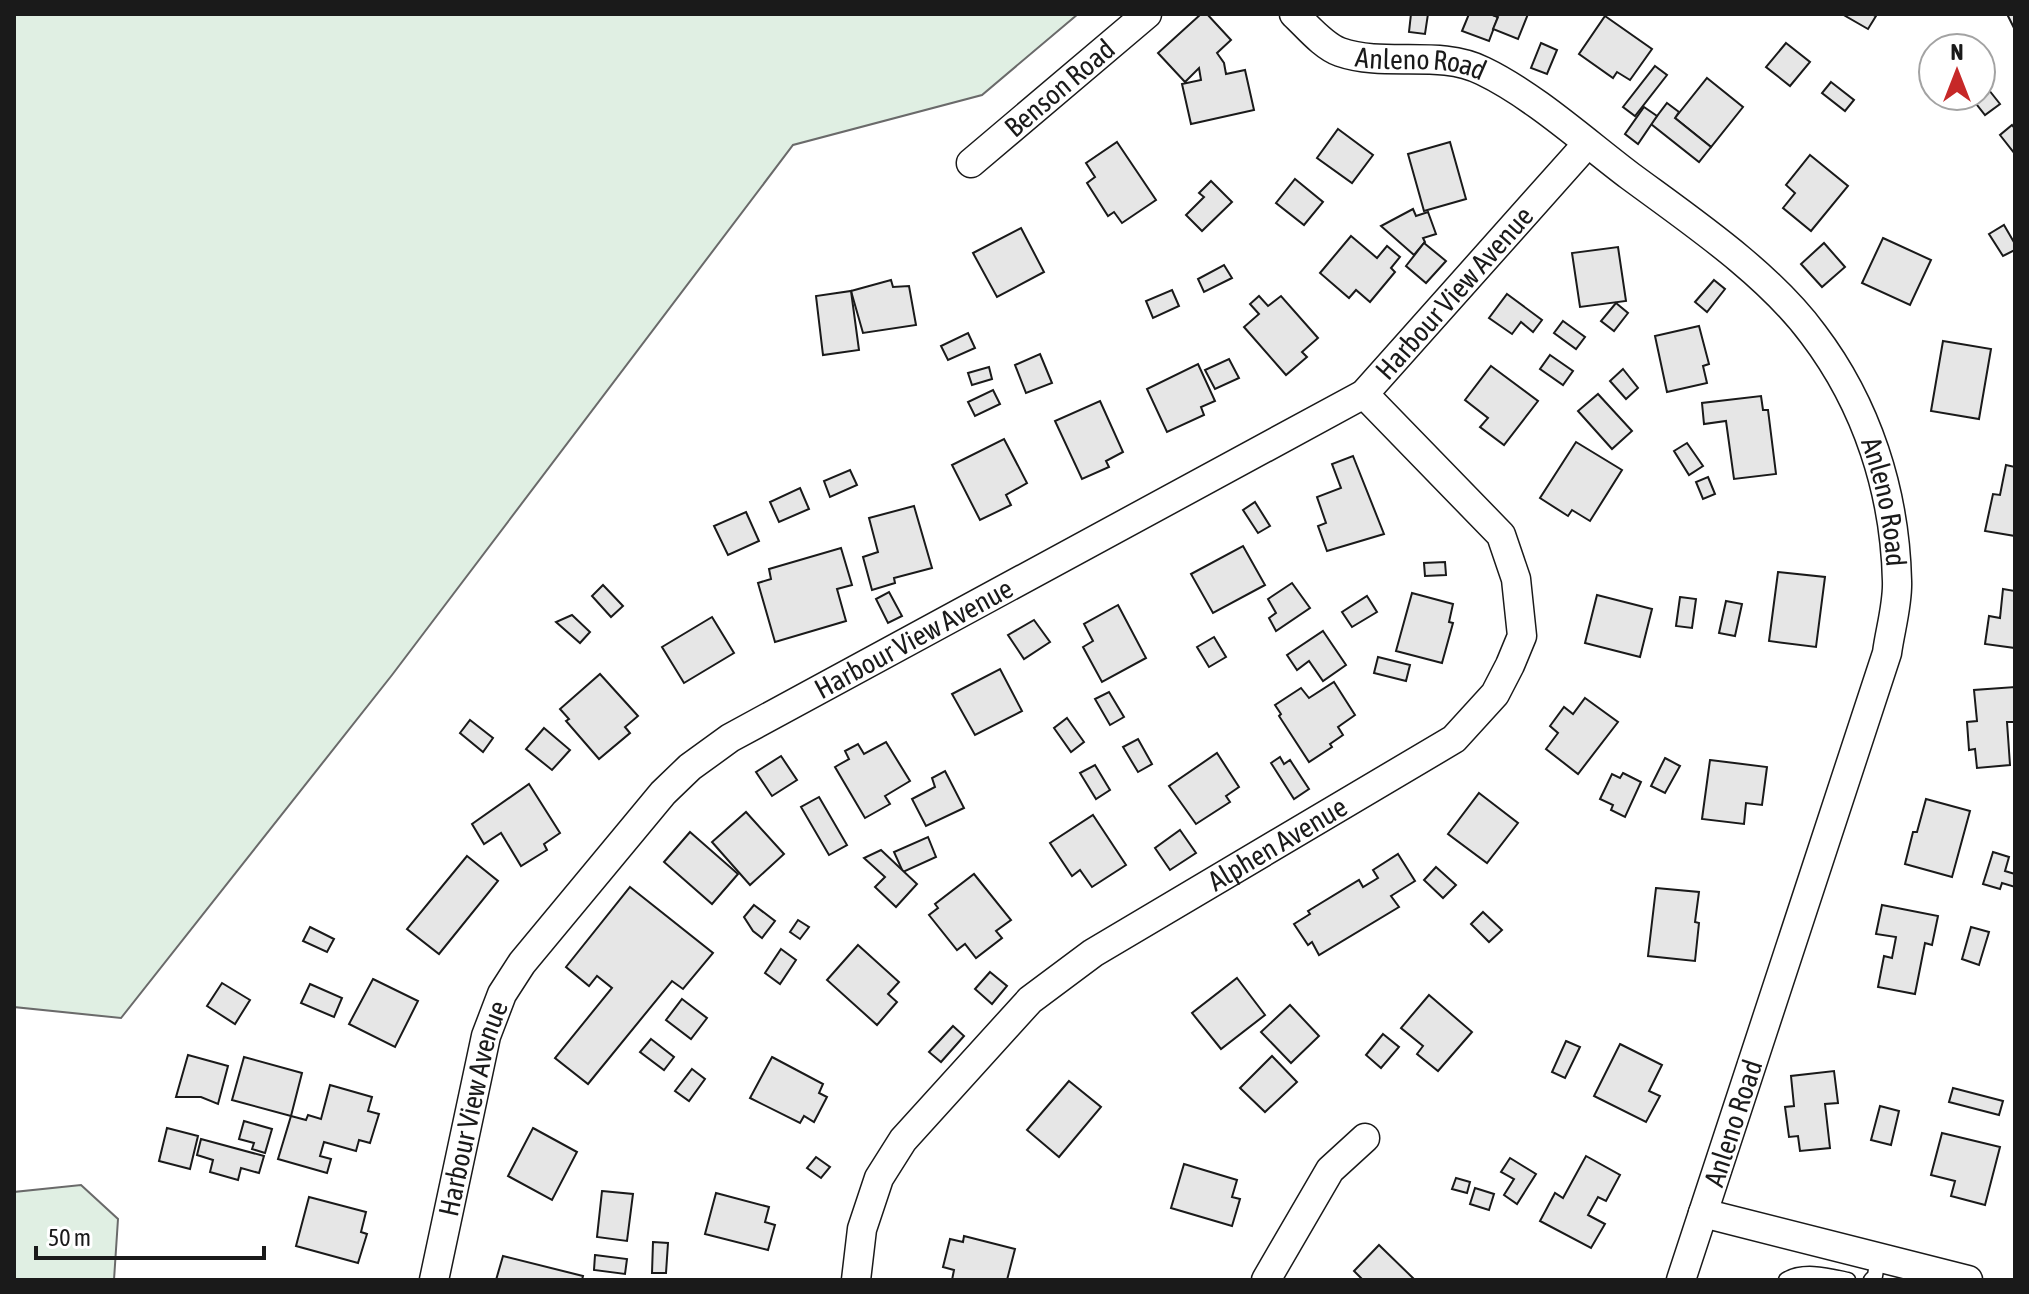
<svg xmlns="http://www.w3.org/2000/svg" width="2029" height="1294" font-family="'Asap Condensed',sans-serif">
  <rect width="100%" height="100%" fill="#fff"/>
  <g fill="#e0efe3" stroke="#6a6a6a" stroke-width="2">
    <polygon points="14,14 1078,14 982,95 793,145 392,675 121,1018 14,1007"/>
    <polygon points="81,1185 118,1219 114,1280 14,1280 14,1192"/>
  </g>
  <g fill="#e6e6e6" stroke="#1a1a1a" stroke-width="2">
    <polygon points="1201,14 1207,14 1231,40 1217,53 1224,63 1226,74 1245,70 1254,110 1191,124 1182,84 1201,80 1199,68 1185,82 1158,53"/>
    <polygon points="1411,14 1428,14 1425,34 1409,32"/>
    <polygon points="1469,14 1490,14 1498,17 1489,41 1462,31"/>
    <polygon points="1490,14 1528,14 1518,39 1493,29 1498,17"/>
    <polygon points="1842,14 1871,14 1876,16 1868,29"/>
    <polygon points="2007,14 2015,14 2015,30"/>
    <polygon points="1605,16 1652,49 1630,80 1617,72 1613,78 1579,54"/>
    <polygon points="1541,43 1557,50 1547,74 1531,68"/>
    <polygon points="1786,43 1810,62 1790,86 1766,67"/>
    <polygon points="1655,66 1667,75 1635,116 1623,107"/>
    <polygon points="1707,78 1743,107 1711,147 1675,118"/>
    <polygon points="1981,80 2000,104 1985,115 1970,96 1981,96"/>
    <polygon points="1831,82 1854,100 1845,111 1822,93"/>
    <polygon points="1667,103 1679,112 1675,118 1711,147 1699,162 1651,124"/>
    <polygon points="1644,107 1657,116 1638,144 1625,134"/>
    <polygon points="2012,125 2015,129 2015,154 2000,135"/>
    <polygon points="1338,129 1373,155 1352,183 1317,158"/>
    <polygon points="1117,142 1156,200 1122,223 1114,212 1108,216 1087,183 1095,177 1086,163"/>
    <polygon points="1450,142 1466,199 1424,211 1408,154"/>
    <polygon points="1810,155 1848,186 1811,231 1783,208 1795,193 1786,185"/>
    <polygon points="1295,179 1323,202 1304,225 1276,203"/>
    <polygon points="1211,181 1232,202 1202,231 1186,215 1204,197 1199,193"/>
    <polygon points="1413,209 1416,216 1428,212 1436,234 1423,238 1425,242 1414,255 1381,226"/>
    <polygon points="2004,225 2015,244 2015,250 2003,256 1989,234"/>
    <polygon points="1021,228 1044,272 997,297 973,253"/>
    <polygon points="1351,236 1377,258 1387,246 1400,257 1391,268 1395,272 1370,302 1356,290 1349,298 1320,273"/>
    <polygon points="1883,238 1931,260 1910,305 1862,283"/>
    <polygon points="1424,243 1446,261 1426,283 1406,266"/>
    <polygon points="1824,243 1845,267 1822,287 1801,264"/>
    <polygon points="1618,247 1626,301 1580,307 1572,253"/>
    <polygon points="1224,265 1232,278 1204,292 1198,279"/>
    <polygon points="891,280 893,287 909,286 916,325 863,333 851,291"/>
    <polygon points="1714,280 1725,289 1707,312 1695,302"/>
    <polygon points="1172,290 1179,306 1153,318 1146,301"/>
    <polygon points="851,291 859,350 823,355 816,296"/>
    <polygon points="1507,294 1542,320 1533,332 1521,322 1512,334 1489,318"/>
    <polygon points="1259,296 1268,306 1281,296 1318,338 1302,352 1307,357 1286,375 1244,327 1259,314 1250,304"/>
    <polygon points="1616,303 1628,313 1614,331 1601,321"/>
    <polygon points="1563,321 1585,337 1576,349 1554,333"/>
    <polygon points="1699,326 1709,364 1703,366 1707,383 1667,392 1655,336"/>
    <polygon points="968,333 975,348 948,360 941,346"/>
    <polygon points="1943,341 1991,349 1979,419 1931,411"/>
    <polygon points="1040,354 1052,383 1026,393 1015,365"/>
    <polygon points="1550,355 1573,371 1563,385 1540,369"/>
    <polygon points="1229,359 1239,378 1215,389 1205,370"/>
    <polygon points="1198,364 1215,401 1201,407 1204,415 1167,432 1147,389"/>
    <polygon points="1491,366 1538,401 1504,445 1480,427 1488,418 1465,400"/>
    <polygon points="989,367 992,379 972,385 968,373"/>
    <polygon points="1623,369 1638,388 1626,399 1610,381"/>
    <polygon points="993,390 1000,404 975,416 968,402"/>
    <polygon points="1598,394 1632,431 1612,449 1578,411"/>
    <polygon points="1761,396 1763,410 1768,410 1776,474 1734,479 1726,421 1704,424 1702,403"/>
    <polygon points="1100,401 1123,452 1106,461 1109,467 1082,479 1055,421"/>
    <polygon points="1004,439 1027,483 1006,495 1011,505 980,520 952,465"/>
    <polygon points="1576,442 1622,470 1590,521 1572,510 1568,516 1540,498"/>
    <polygon points="1687,443 1703,466 1689,475 1674,451"/>
    <polygon points="1353,456 1384,534 1327,551 1318,526 1326,523 1317,497 1341,488 1332,464"/>
    <polygon points="2006,465 2015,467 2015,536 1985,531 1993,494 2000,495"/>
    <polygon points="850,470 857,485 830,497 824,481"/>
    <polygon points="1708,477 1715,494 1703,499 1696,482"/>
    <polygon points="800,488 809,509 779,522 770,502"/>
    <polygon points="1255,502 1270,526 1258,533 1243,510"/>
    <polygon points="914,506 932,568 894,578 895,583 872,590 863,557 878,552 869,518"/>
    <polygon points="746,512 759,541 728,555 714,526"/>
    <polygon points="1243,546 1265,585 1213,613 1191,574"/>
    <polygon points="841,548 852,585 837,589 846,621 775,642 758,583 771,579 769,569"/>
    <polygon points="1445,562 1446,575 1425,576 1424,563"/>
    <polygon points="1778,572 1825,577 1816,647 1769,641"/>
    <polygon points="1292,583 1310,608 1276,631 1269,618 1276,613 1268,599"/>
    <polygon points="603,585 623,606 611,617 592,596"/>
    <polygon points="2003,589 2015,591 2015,648 1985,644 1989,616 2000,618"/>
    <polygon points="889,592 902,616 888,623 876,599"/>
    <polygon points="1412,593 1453,604 1449,622 1453,623 1442,663 1396,651"/>
    <polygon points="1597,595 1652,609 1640,657 1585,643"/>
    <polygon points="1367,596 1377,612 1352,627 1342,612"/>
    <polygon points="1680,597 1696,599 1692,628 1676,626"/>
    <polygon points="1726,601 1742,604 1735,636 1719,633"/>
    <polygon points="1118,605 1146,658 1102,682 1083,647 1093,641 1084,624"/>
    <polygon points="572,615 590,632 580,643 556,622"/>
    <polygon points="712,617 734,653 684,683 662,647"/>
    <polygon points="1034,620 1050,642 1024,659 1008,635"/>
    <polygon points="1323,631 1346,665 1323,681 1309,661 1297,670 1287,655"/>
    <polygon points="1214,637 1226,657 1209,667 1197,647"/>
    <polygon points="1378,657 1410,665 1406,681 1374,673"/>
    <polygon points="1000,669 1022,711 975,735 952,694"/>
    <polygon points="600,674 638,716 625,727 630,733 599,759 566,721 569,719 560,709"/>
    <polygon points="1334,682 1355,715 1338,727 1343,735 1330,744 1332,747 1309,762 1279,716 1281,714 1275,705 1301,688 1309,698"/>
    <polygon points="2015,687 2015,722 2007,722 2010,765 1977,768 1975,749 1969,750 1967,722 1977,721 1974,690"/>
    <polygon points="1109,692 1124,717 1110,725 1095,699"/>
    <polygon points="1585,698 1618,722 1578,774 1546,749 1558,733 1550,726 1564,707 1573,714"/>
    <polygon points="1067,718 1084,742 1071,752 1054,728"/>
    <polygon points="470,720 493,738 483,752 460,733"/>
    <polygon points="544,728 570,750 552,770 526,749"/>
    <polygon points="1138,739 1152,764 1138,772 1123,747"/>
    <polygon points="886,742 910,781 885,796 890,804 865,818 835,767 849,759 845,751 858,744 864,754"/>
    <polygon points="1217,753 1239,787 1226,796 1230,802 1196,824 1169,786"/>
    <polygon points="781,756 797,780 772,796 756,772"/>
    <polygon points="1280,757 1284,764 1290,760 1309,789 1294,799 1271,763"/>
    <polygon points="1665,758 1680,766 1665,793 1651,786"/>
    <polygon points="1710,760 1767,767 1762,805 1746,803 1744,824 1702,819"/>
    <polygon points="1095,765 1110,790 1096,799 1080,773"/>
    <polygon points="945,771 964,808 926,826 912,799 935,787 932,778"/>
    <polygon points="1623,773 1641,782 1625,817 1611,810 1613,805 1600,799 1612,774 1620,778"/>
    <polygon points="529,784 560,833 544,844 547,850 521,866 501,833 484,844 472,824"/>
    <polygon points="1479,793 1518,823 1487,863 1448,834"/>
    <polygon points="819,797 847,845 829,855 801,807"/>
    <polygon points="1926,799 1970,811 1952,877 1905,864 1913,832 1917,832"/>
    <polygon points="746,812 784,854 750,885 712,842"/>
    <polygon points="1093,815 1126,865 1092,887 1080,870 1072,876 1050,843"/>
    <polygon points="1180,830 1196,853 1170,870 1155,848"/>
    <polygon points="690,832 738,874 712,904 664,862"/>
    <polygon points="928,837 936,857 903,872 894,852"/>
    <polygon points="881,850 917,884 896,907 875,887 885,877 864,858"/>
    <polygon points="1993,852 2009,857 2005,871 2015,874 2015,887 2002,883 2000,889 1983,884"/>
    <polygon points="1398,854 1415,881 1391,896 1399,907 1319,955 1312,942 1308,945 1294,924 1310,914 1308,911 1359,880 1363,887 1378,878 1373,870"/>
    <polygon points="467,856 498,881 439,954 407,929"/>
    <polygon points="1436,867 1456,885 1443,898 1424,880"/>
    <polygon points="974,874 1011,920 996,931 1002,938 976,958 965,944 957,950 929,915 938,908 935,904"/>
    <polygon points="630,887 713,953 683,989 672,981 588,1084 555,1058 612,988 597,976 589,986 566,967"/>
    <polygon points="1656,888 1699,892 1695,922 1699,923 1695,961 1648,956"/>
    <polygon points="754,905 775,921 762,938 753,931 744,917"/>
    <polygon points="1882,905 1938,916 1932,945 1925,943 1915,994 1878,987 1884,956 1892,958 1896,937 1876,934"/>
    <polygon points="1483,912 1502,930 1489,942 1471,924"/>
    <polygon points="798,920 809,927 800,939 790,932"/>
    <polygon points="310,927 334,939 327,952 303,941"/>
    <polygon points="1971,927 1989,932 1979,965 1962,959"/>
    <polygon points="858,945 899,982 888,994 897,1002 877,1025 827,980"/>
    <polygon points="781,949 796,960 780,984 765,973"/>
    <polygon points="990,972 1007,986 992,1004 975,989"/>
    <polygon points="1237,978 1265,1015 1221,1049 1192,1013"/>
    <polygon points="373,979 418,1001 395,1047 349,1024"/>
    <polygon points="222,983 250,1000 235,1024 207,1006"/>
    <polygon points="310,984 342,998 334,1017 301,1003"/>
    <polygon points="1429,995 1472,1032 1438,1071 1417,1054 1423,1046 1401,1028"/>
    <polygon points="682,999 707,1018 691,1039 666,1020"/>
    <polygon points="1290,1005 1319,1036 1291,1063 1261,1032"/>
    <polygon points="953,1026 964,1036 941,1062 929,1052"/>
    <polygon points="1383,1034 1399,1047 1381,1068 1366,1055"/>
    <polygon points="651,1039 674,1057 664,1070 640,1052"/>
    <polygon points="1566,1041 1580,1047 1565,1078 1552,1072"/>
    <polygon points="1620,1044 1662,1065 1649,1091 1660,1096 1646,1122 1594,1096"/>
    <polygon points="188,1055 228,1066 218,1104 201,1097 176,1097"/>
    <polygon points="1272,1056 1297,1082 1265,1112 1240,1088"/>
    <polygon points="244,1057 302,1073 291,1116 232,1100"/>
    <polygon points="772,1057 823,1084 819,1093 827,1097 814,1122 804,1116 800,1123 750,1098"/>
    <polygon points="692,1069 705,1079 689,1101 675,1091"/>
    <polygon points="1834,1071 1838,1103 1825,1104 1830,1148 1800,1151 1798,1136 1789,1137 1785,1107 1794,1106 1791,1076"/>
    <polygon points="1069,1081 1101,1107 1059,1157 1027,1130"/>
    <polygon points="330,1085 372,1097 368,1111 379,1114 370,1143 359,1140 356,1151 324,1142 320,1156 331,1159 327,1173 278,1159 291,1116 306,1120 308,1115 321,1119"/>
    <polygon points="1953,1088 2003,1101 1999,1115 1949,1102"/>
    <polygon points="1880,1106 1899,1111 1891,1145 1871,1140"/>
    <polygon points="244,1121 272,1129 265,1153 252,1149 254,1143 239,1139"/>
    <polygon points="167,1128 198,1136 190,1169 159,1161"/>
    <polygon points="533,1128 577,1152 552,1200 508,1176"/>
    <polygon points="1942,1133 2000,1147 1985,1205 1951,1196 1955,1181 1931,1175"/>
    <polygon points="201,1139 264,1156 259,1173 241,1168 238,1180 210,1172 213,1160 197,1155"/>
    <polygon points="1586,1156 1620,1175 1606,1201 1598,1197 1588,1215 1605,1224 1591,1248 1540,1221 1555,1193 1563,1198"/>
    <polygon points="816,1157 830,1167 821,1178 807,1168"/>
    <polygon points="1510,1158 1536,1174 1517,1204 1504,1195 1514,1179 1501,1172"/>
    <polygon points="1184,1164 1237,1180 1232,1197 1240,1199 1232,1226 1171,1208"/>
    <polygon points="1456,1178 1470,1182 1467,1193 1452,1189"/>
    <polygon points="1475,1188 1494,1194 1489,1210 1470,1204"/>
    <polygon points="602,1191 633,1194 627,1241 597,1237"/>
    <polygon points="716,1193 769,1207 765,1222 775,1225 768,1250 705,1234"/>
    <polygon points="309,1197 366,1212 361,1232 367,1234 358,1263 296,1246"/>
    <polygon points="964,1236 1015,1249 1007,1280 952,1280 954,1270 943,1267 950,1239 963,1242"/>
    <polygon points="653,1242 668,1243 666,1273 652,1273"/>
    <polygon points="1379,1245 1415,1280 1363,1280 1354,1271"/>
    <polygon points="595,1255 627,1259 625,1274 594,1270"/>
    <polygon points="503,1256 583,1276 582,1280 496,1280"/>
  </g>
  <g fill="none" stroke-linecap="round" stroke-linejoin="round">
    <defs>
      <g id="service">
        <path d="M1786,1280c17,-11 43,-4 62,0"/>
        <polyline points="1871,1280 1875,1276 1878,1257"/>
      </g>
      <g id="minor">
        <path id="s1" d="M1294,14c13,12 29,32 46,38 46,16 99,-3 143,19 50,24 102,71 147,105 61,45 138,97 183,158 54,71 82,158 84,247 1,23 -7,49 -10,72l-206,627"/>
        <path id="s2" d="M971,163l176,-149"/>
        <polyline points="1703,1213 1968,1280"/>
        <path id="s3" d="M434,1280l52,-244 16,-42 20,-31 141,-170 27,-26 40,-29 634,-344 223,-250"/>
        <path id="s4" d="M856,1280l6,-51 17,-51 24,-38 127,-140 63,-47 361,-214 41,-45 15,-29 12,-29 -6,-57 -15,-44 -137,-141"/>
        <polyline points="1266,1280 1330,1170 1365,1138"/>
      </g>
    </defs>
    <use href="#service" stroke="#1a1a1a" stroke-width="17"/>
    <use href="#minor" stroke="#1a1a1a" stroke-width="31"/>
    <use href="#service" stroke="#fff" stroke-width="14"/>
    <use href="#minor" stroke="#fff" stroke-width="28"/>
  </g>
  <g text-anchor="middle" stroke-width="6" stroke-linejoin="round" paint-order="stroke">
    <g font-size="28" fill="#1a1a1a" stroke="#fff">
      <text dy="10" stroke="none"><textPath href="#s1" startOffset="142">Anleno Road</textPath></text>
      <text dy="10" stroke="none"><textPath href="#s2" startOffset="116">Benson Road</textPath></text>
      <text dy="10" stroke="none"><textPath href="#s3" startOffset="1496">Harbour View Avenue</textPath></text>
      <text dy="10" stroke="none"><textPath href="#s1" startOffset="814">Anleno Road</textPath></text>
      <text dy="10" stroke="none"><textPath href="#s3" startOffset="848">Harbour View Avenue</textPath></text>
      <text dy="10" stroke="none"><textPath href="#s4" startOffset="632">Alphen Avenue</textPath></text>
      <text dy="10" stroke="none"><textPath href="#s3" startOffset="176">Harbour View Avenue</textPath></text>
      <text transform="translate(1733 1123) rotate(-72)" y="10">Anleno Road</text>
    </g>
  </g>
  <rect width="2029" height="1294" fill="none" stroke="#1a1a1a" stroke-width="32"/>
  <g transform="translate(1957 72)"><circle r="38" fill="#ffffff" stroke="#a3a3a3" stroke-width="2"/>
  <path d="M0-6L14 30L0 20L-14 30Z" fill="#c62828"/>
  <text y="-12" font-size="22" font-weight="bold" text-anchor="middle" fill="#1a1a1a">N</text>
  </g>
  <path d="M36 1246v12h228v-12" fill="none" stroke="#1a1a1a" stroke-width="4"/>
  <text x="48" y="1246" font-size="24" fill="#1a1a1a" stroke="#ffffff" stroke-width="6" paint-order="stroke">50 m</text>
</svg>
